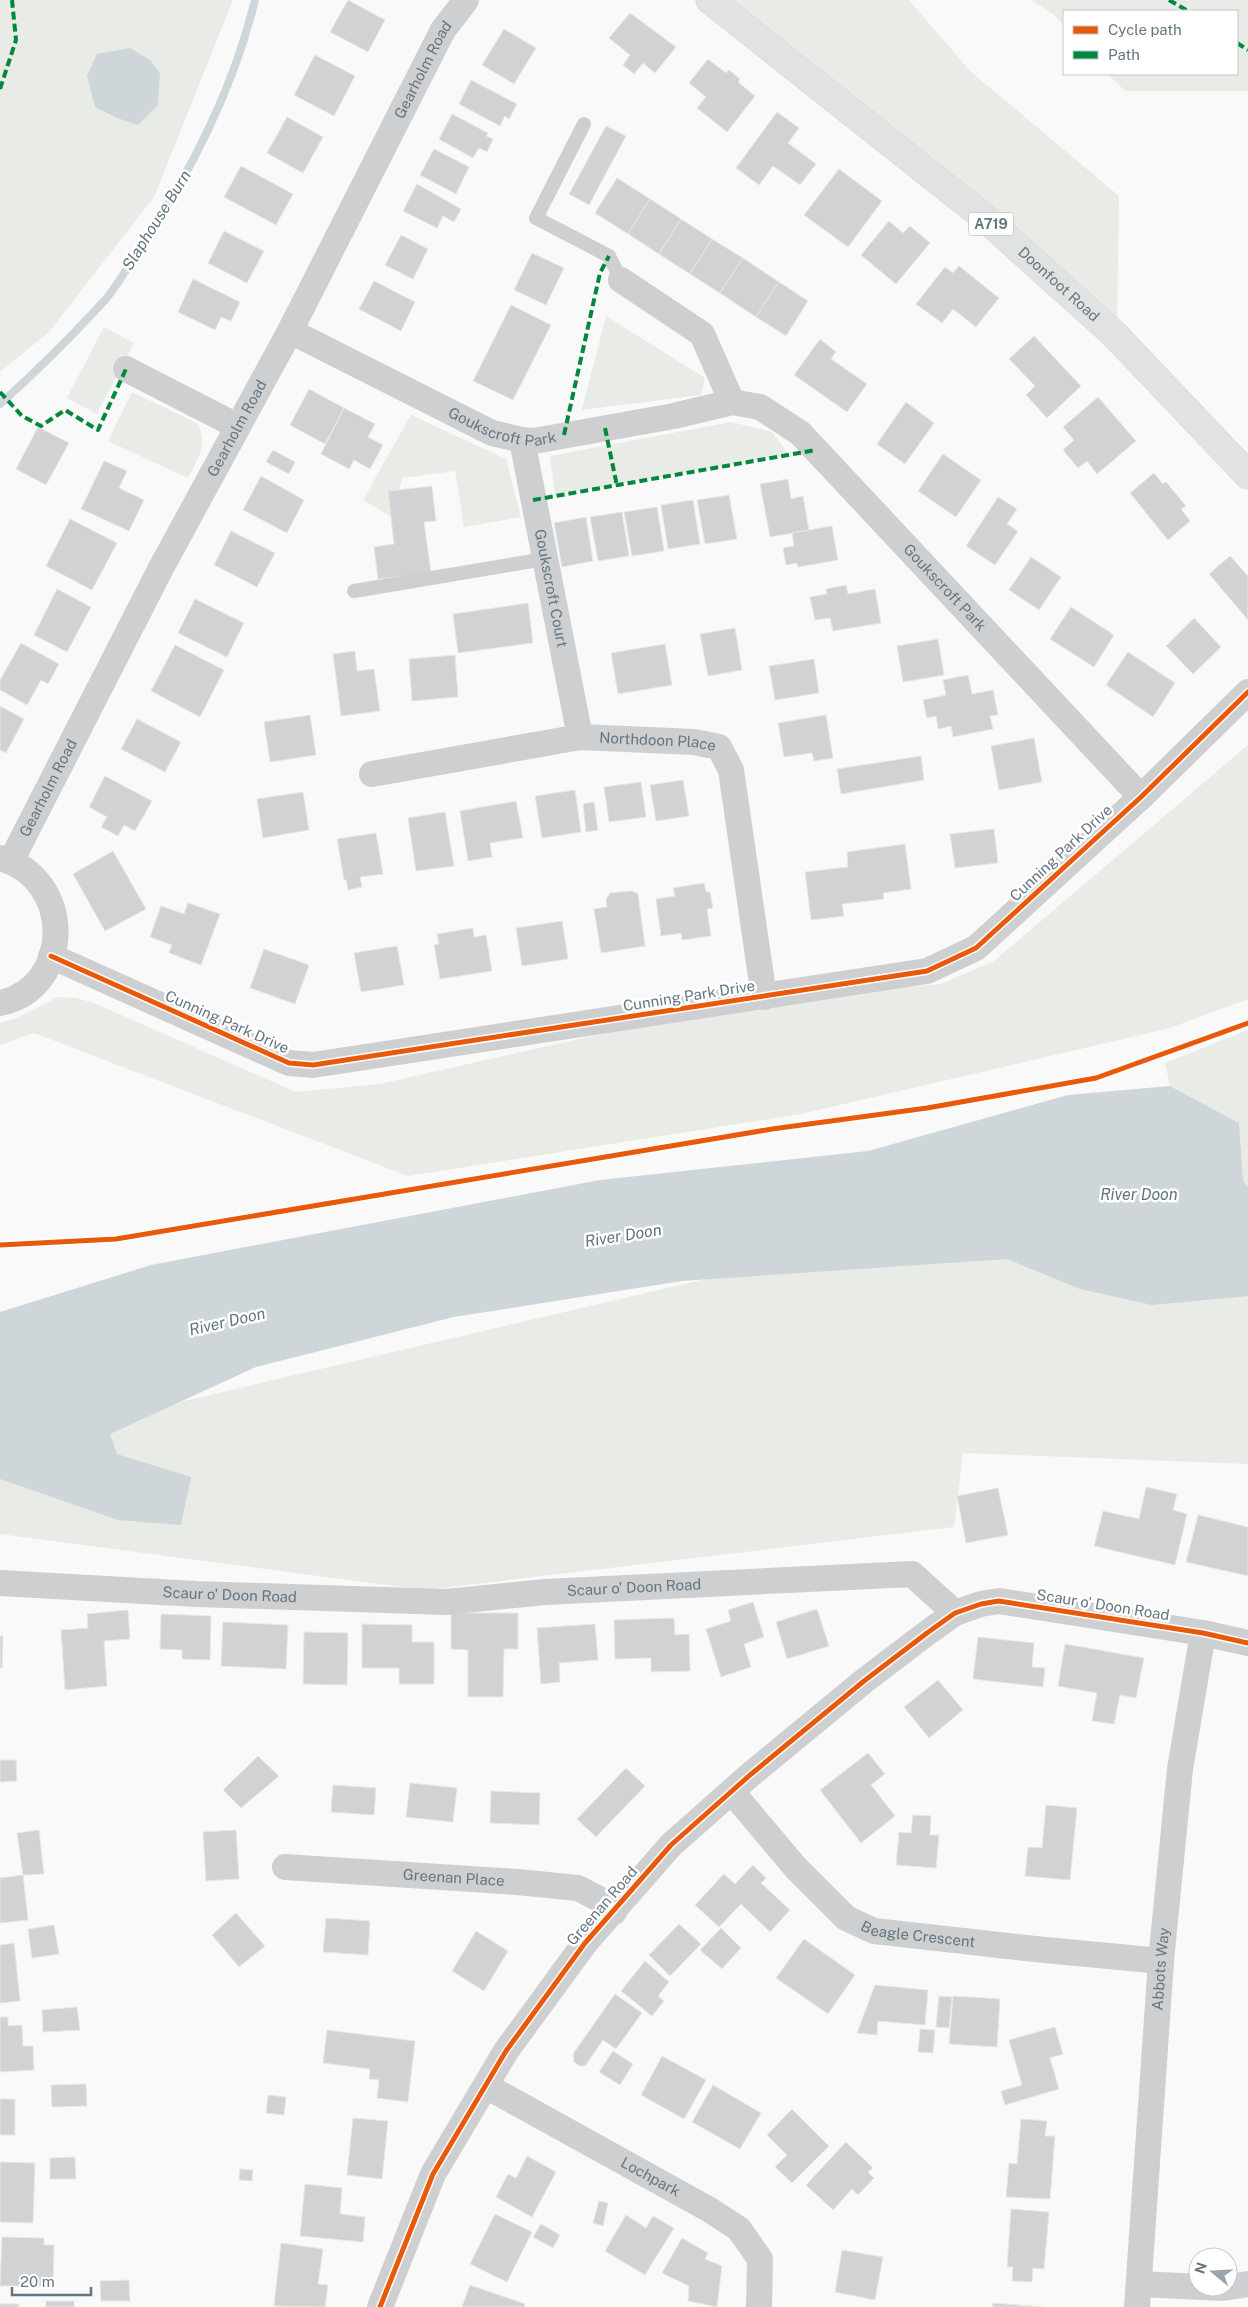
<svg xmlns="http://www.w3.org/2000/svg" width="1248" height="2307" font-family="'Public Sans',sans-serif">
  <rect width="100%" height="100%" fill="#f9f9f9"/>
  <g fill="#e8ebe6">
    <polygon points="0,0 233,0 154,197 49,332 0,372"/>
    <polygon points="730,0 909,0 970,71 1119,196 1117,330"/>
    <polygon points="1031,0 1248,0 1248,91 1125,91 1108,74 1237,74 1237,11 1064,11 1064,26 1053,14"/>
    <polygon points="606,316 705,378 701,395 582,410"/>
    <polygon points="104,327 134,343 97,414 67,398"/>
    <path d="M132,392l65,31c12,22 1,35 -9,55l-80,-37z"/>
    <polygon points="411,415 506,459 521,517 464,527 455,471 402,478 393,518 363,500"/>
    <polygon points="731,422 772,432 789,455 555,495 550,456"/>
    <polygon points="1248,745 1248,999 1170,1028 801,1114 408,1176 34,1033 0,1045 0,1023 17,1018 58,997 76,998 94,1003 296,1092 380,1084 764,997 941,984 994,961"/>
    <polygon points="1248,1030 1248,1187 1243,1180 1239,1123 1170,1086 1165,1063"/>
    <polygon points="958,1220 1248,1248 1248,1464 963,1453 954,1527 425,1590 0,1534 0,1444"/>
  </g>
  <g fill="#ced6d9">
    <polygon points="130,48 150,60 160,73 158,105 138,125 117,118 95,107 87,76 97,54"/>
    <polygon points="1170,1086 1239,1123 1243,1180 1248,1187 1248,1296 1152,1305 1080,1289 1007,1259 682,1281 454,1317 256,1367 110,1434 117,1454 191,1477 181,1525 118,1520 0,1479 0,1312 151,1265 600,1180 868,1151 1068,1095"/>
  </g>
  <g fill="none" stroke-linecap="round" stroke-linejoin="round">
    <path stroke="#ced6d9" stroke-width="8" d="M0,404c37,-33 72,-68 105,-104 12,-14 22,-32 32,-47 52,-77 96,-162 118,-253"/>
  </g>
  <g fill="#d0d2d3" stroke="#e8e8e8">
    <polygon points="348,0 385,20 368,52 330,32"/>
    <polygon points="630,13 676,47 655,73 643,63 634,74 623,65 630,55 609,38"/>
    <polygon points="504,29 536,48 514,84 482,65"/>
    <polygon points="315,55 355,76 334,116 294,95"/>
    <polygon points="708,59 726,73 729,70 740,79 738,82 755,96 727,132 697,108 706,97 689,83"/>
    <polygon points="471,80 517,104 509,119 505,116 500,126 459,104"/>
    <polygon points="777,112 799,128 788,143 816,164 800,185 773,166 759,185 736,168"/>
    <polygon points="452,114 488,133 486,136 493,139 487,152 479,148 473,158 439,139"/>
    <polygon points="287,117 323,137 303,173 267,153"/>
    <polygon points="606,126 626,136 589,205 569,194"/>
    <polygon points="434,149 469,167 456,194 420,175"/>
    <polygon points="241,166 293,194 276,225 224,197"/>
    <polygon points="839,169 882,201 848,247 804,215"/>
    <polygon points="617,178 650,199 628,234 595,213"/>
    <polygon points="417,184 461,209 454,222 443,216 437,228 403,211"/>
    <polygon points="650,199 681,219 659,254 628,234"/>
    <polygon points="681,219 712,239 690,274 659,254"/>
    <polygon points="889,221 903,233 910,226 930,243 896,284 861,255"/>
    <polygon points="224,231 264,251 247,283 208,263"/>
    <polygon points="401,235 428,249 413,279 385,265"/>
    <polygon points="712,239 743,258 720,293 690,274"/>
    <polygon points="532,253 564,268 546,305 514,290"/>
    <polygon points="743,258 779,282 756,317 720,293"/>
    <polygon points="959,266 999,298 976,327 953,309 942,323 916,304 945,267 953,273"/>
    <polygon points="193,279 240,302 231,321 221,317 215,330 178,312"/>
    <polygon points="374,281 415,302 401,331 359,309"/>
    <polygon points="779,282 808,301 786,336 756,317"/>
    <polygon points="511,305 551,325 513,400 473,381"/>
    <polygon points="1034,336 1081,386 1047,418 1026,395 1035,386 1009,359"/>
    <polygon points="820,339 836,352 831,359 867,384 847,412 794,375"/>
    <polygon points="309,389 344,408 325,444 290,425"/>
    <polygon points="1098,397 1136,441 1097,474 1087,461 1078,468 1063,450 1074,440 1063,427"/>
    <polygon points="906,402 934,423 905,464 877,444"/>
    <polygon points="344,408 375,424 368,437 383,445 370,469 354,460 349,469 321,454"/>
    <polygon points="38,427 69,443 46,485 16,469"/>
    <polygon points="273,450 295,462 289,474 266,462"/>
    <polygon points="943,454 981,480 956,517 918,491"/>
    <polygon points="104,461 127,471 119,488 144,500 129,531 81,509"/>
    <polygon points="1154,473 1163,484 1166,482 1186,506 1181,509 1190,521 1168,540 1130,493"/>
    <polygon points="261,476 304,500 287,533 243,510"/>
    <polygon points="788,479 791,499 803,496 809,530 770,537 760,484"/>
    <polygon points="432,486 436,521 424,522 431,573 378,579 374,547 394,544 388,491"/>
    <polygon points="729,495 737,539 705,544 697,500"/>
    <polygon points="998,497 1017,509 1007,524 1018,531 995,565 966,546"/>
    <polygon points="693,500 700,544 668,549 661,505"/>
    <polygon points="657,507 664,551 632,556 624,512"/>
    <polygon points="622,512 629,556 598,561 590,517"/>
    <polygon points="586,517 593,561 562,567 554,523"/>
    <polygon points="70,519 117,543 92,590 46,566"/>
    <polygon points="832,526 838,560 798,567 797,563 786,565 783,548 794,546 792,533"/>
    <polygon points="231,531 275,553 257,587 214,565"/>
    <polygon points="1230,556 1248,576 1248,620 1209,574"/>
    <polygon points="1031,557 1061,577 1039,610 1009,590"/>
    <polygon points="846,585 848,594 875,589 881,623 833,631 830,618 815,620 810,597 827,594 826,589"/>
    <polygon points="57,589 91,607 67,652 34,635"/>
    <polygon points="195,599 244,623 227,657 178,633"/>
    <polygon points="528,603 533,643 458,653 453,614"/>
    <polygon points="1071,607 1114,635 1094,667 1050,639"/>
    <polygon points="1194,618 1221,647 1193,674 1166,646"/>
    <polygon points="735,628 742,670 708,676 700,634"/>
    <polygon points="938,639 944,675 903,682 897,646"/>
    <polygon points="21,643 59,664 48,684 41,680 27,705 0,690 0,680"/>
    <polygon points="665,644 672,685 618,694 611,653"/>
    <polygon points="175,645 224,670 200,717 151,691"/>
    <polygon points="355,651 357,671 374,669 380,711 341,716 333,654"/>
    <polygon points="1128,652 1175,683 1153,717 1106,685"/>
    <polygon points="455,655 458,697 412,701 409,659"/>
    <polygon points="814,659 819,693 775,700 769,666"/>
    <polygon points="968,675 972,694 993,690 998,715 990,716 993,729 953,737 951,726 938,729 936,716 927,718 923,700 946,695 943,680"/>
    <polygon points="0,706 24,719 6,753 0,750"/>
    <polygon points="310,715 316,755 270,762 264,722"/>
    <polygon points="826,715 833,758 814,761 812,753 784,757 778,723"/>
    <polygon points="137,719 181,742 165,772 121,749"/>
    <polygon points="1034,738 1042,782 999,790 991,746"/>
    <polygon points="921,756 924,780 841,794 837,769"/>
    <polygon points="105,776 152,801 135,831 124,825 118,836 101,827 107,817 89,807"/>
    <polygon points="683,780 689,816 656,821 650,785"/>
    <polygon points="641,782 646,817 609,822 604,787"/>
    <polygon points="575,790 581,832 542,838 535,796"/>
    <polygon points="303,792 309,830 263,838 257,799"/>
    <polygon points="516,801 523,838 490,843 492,857 468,861 460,811"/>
    <polygon points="594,802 598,830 586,832 583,804"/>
    <polygon points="445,812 454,866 416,871 408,818"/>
    <polygon points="994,829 998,863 955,868 950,834"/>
    <polygon points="376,833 383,874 360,877 362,887 348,890 346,880 344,880 337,839"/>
    <polygon points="905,844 911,889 883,893 884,899 842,904 844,916 811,920 805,872 848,867 847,852"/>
    <polygon points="113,851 146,909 105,931 73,874"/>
    <polygon points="704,883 706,892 710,892 713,908 707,909 711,936 682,940 681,933 661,936 656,899 675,896 673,888"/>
    <polygon points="632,891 638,894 645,946 601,953 594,909 607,907 606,899 610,893"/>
    <polygon points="188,903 220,914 201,965 169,953 172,945 150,937 161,906 184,914"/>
    <polygon points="562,921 568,959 522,966 516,928"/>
    <polygon points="473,928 474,937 486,935 492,971 440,979 434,945 439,944 437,934"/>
    <polygon points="397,946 404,985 361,992 354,953"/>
    <polygon points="264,949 309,965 295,1004 250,988"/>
    <polygon points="1146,1487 1177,1494 1173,1510 1187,1514 1175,1565 1094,1546 1103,1511 1139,1519"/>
    <polygon points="998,1488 1008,1535 966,1543 957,1496"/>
    <polygon points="1198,1515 1248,1527 1248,1576 1186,1562"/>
    <polygon points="753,1602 764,1637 744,1644 751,1667 721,1677 706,1629 731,1621 728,1610"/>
    <polygon points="817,1609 829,1646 787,1659 776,1622"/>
    <polygon points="128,1610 130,1639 104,1641 107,1686 65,1690 61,1630 88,1628 87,1614"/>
    <polygon points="451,1613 518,1613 518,1649 504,1649 503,1697 468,1697 468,1650 451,1649"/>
    <polygon points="161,1614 211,1616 210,1660 182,1659 182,1650 160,1649"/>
    <polygon points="674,1618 675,1635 689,1634 690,1671 651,1672 651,1658 615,1659 614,1620"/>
    <polygon points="223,1622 288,1625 286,1669 221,1666"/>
    <polygon points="362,1624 412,1625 412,1642 434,1642 434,1684 399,1684 399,1668 362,1668"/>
    <polygon points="595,1624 598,1660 559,1663 560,1682 541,1684 537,1628"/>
    <polygon points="304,1632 348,1633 347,1685 303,1684"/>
    <polygon points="0,1636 3,1636 2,1668 0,1668"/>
    <polygon points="978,1637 1034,1643 1032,1667 1045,1668 1043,1687 973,1679"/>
    <polygon points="1065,1644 1144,1658 1136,1698 1120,1695 1114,1724 1092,1721 1097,1693 1058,1686"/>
    <polygon points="938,1680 963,1710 929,1738 904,1707"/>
    <polygon points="868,1753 885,1774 871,1785 895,1816 861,1843 820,1790"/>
    <polygon points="258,1756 279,1776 241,1808 223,1790"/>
    <polygon points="0,1760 16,1760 17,1781 0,1782"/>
    <polygon points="626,1768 645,1786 596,1837 577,1819"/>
    <polygon points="410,1783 457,1788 453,1822 406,1817"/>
    <polygon points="333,1785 376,1788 374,1815 331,1812"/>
    <polygon points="491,1791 540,1793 539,1825 490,1823"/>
    <polygon points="1046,1805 1077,1808 1070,1880 1025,1876 1028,1847 1042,1848"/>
    <polygon points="913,1815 931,1816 930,1835 939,1835 936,1868 896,1865 899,1832 911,1833"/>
    <polygon points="39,1830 44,1874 23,1875 17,1833"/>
    <polygon points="236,1830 239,1879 206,1881 203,1832"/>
    <polygon points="753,1865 766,1878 761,1883 790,1910 770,1932 741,1904 719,1927 695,1905 724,1874 735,1884"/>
    <polygon points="23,1875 28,1920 0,1923 0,1878"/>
    <polygon points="236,1913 265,1946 239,1967 212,1935"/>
    <polygon points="326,1918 370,1921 368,1955 323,1952"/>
    <polygon points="679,1924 701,1944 670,1976 649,1955"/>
    <polygon points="54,1925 59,1954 32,1958 28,1929"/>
    <polygon points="721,1928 741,1948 722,1969 700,1950"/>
    <polygon points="476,1931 508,1951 484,1991 452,1971"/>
    <polygon points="804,1939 855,1975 828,2014 776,1978"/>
    <polygon points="14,1943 20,2001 0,2003 0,1945"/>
    <polygon points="645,1961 669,1982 658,1996 664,2001 652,2016 621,1991"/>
    <polygon points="875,1985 928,1990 925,2025 878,2021 877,2035 857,2033"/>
    <polygon points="615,1994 642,2013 616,2049 603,2040 585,2066 579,2066 574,2062 573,2054"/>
    <polygon points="939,1996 952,1997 949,2028 936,2027"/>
    <polygon points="953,1996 1000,1999 997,2047 949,2044"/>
    <polygon points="77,2007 80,2030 43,2032 42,2010"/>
    <polygon points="0,2017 8,2017 8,2026 22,2025 23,2046 33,2046 34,2070 0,2072"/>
    <polygon points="1055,2027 1063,2054 1050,2058 1059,2089 1005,2105 1001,2091 1022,2085 1009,2040"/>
    <polygon points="920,2029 935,2030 933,2053 918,2052"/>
    <polygon points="327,2030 415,2041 408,2102 377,2098 379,2080 369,2079 370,2069 323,2063"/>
    <polygon points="613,2051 633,2064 620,2085 599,2072"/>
    <polygon points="662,2056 706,2080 684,2119 641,2095"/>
    <polygon points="86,2084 87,2106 52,2107 51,2085"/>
    <polygon points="713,2085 761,2113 740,2149 692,2122"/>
    <polygon points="268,2095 286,2097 284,2115 266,2113"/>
    <rect x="0" y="2099" width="15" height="36"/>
    <polygon points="792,2109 829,2146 792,2183 775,2167 787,2155 767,2135"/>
    <polygon points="353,2118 388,2121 382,2179 347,2175"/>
    <polygon points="1021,2119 1047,2121 1045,2136 1055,2136 1050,2199 1006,2197 1009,2163 1017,2164"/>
    <polygon points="846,2142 873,2168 868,2172 874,2178 858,2195 852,2189 833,2210 806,2185"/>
    <polygon points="527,2156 556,2172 532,2217 496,2197 508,2174 516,2178"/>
    <polygon points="75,2157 76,2179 50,2179 50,2158"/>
    <polygon points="0,2162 35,2163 33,2223 0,2222"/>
    <polygon points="240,2169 253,2170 252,2181 239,2180"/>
    <polygon points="305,2184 342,2188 340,2214 365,2217 363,2242 300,2236"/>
    <polygon points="599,2201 608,2203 603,2226 593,2223"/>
    <polygon points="1011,2209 1049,2212 1044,2269 1033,2268 1032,2282 1012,2281 1013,2267 1007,2267"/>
    <polygon points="495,2214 532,2232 507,2282 470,2264"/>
    <polygon points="626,2215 646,2228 653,2216 674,2228 645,2275 605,2251"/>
    <polygon points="541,2224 560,2235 553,2248 533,2237"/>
    <polygon points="2,2237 44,2238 44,2245 54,2245 53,2286 0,2286"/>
    <polygon points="682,2238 708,2253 705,2259 722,2266 717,2307 688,2301 689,2286 662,2273"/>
    <polygon points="281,2243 323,2249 318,2284 328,2285 325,2307 274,2306"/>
    <polygon points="842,2250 883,2257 875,2300 835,2292"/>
    <polygon points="129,2280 130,2301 101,2301 100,2281"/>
    <polygon points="470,2285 525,2304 524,2307 462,2307"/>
    <rect x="46" y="2301" width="28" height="6"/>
    <polygon points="993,2303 1044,2307 992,2307"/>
    <rect x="0" y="2304" width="19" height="3"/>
  </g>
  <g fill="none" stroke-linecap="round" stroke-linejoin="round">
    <defs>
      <g id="primary">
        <path id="s10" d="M710,0l275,218 129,116 134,141"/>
      </g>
    </defs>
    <use href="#primary" stroke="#d5d6d7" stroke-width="29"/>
    <g stroke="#cecfd0" stroke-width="14">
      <polyline points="584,124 536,218 609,256 621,280"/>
      <polyline points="354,591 545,559"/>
    </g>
    <g stroke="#cecfd0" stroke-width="26">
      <polyline points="621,280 702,334 732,402"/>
      <path id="s1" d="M290,331l202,102 30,7 12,1 140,-25 58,-14 28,5 40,26 341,364"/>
      <polyline points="126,369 237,426"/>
      <path id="s2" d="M522,440l58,297"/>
      <path id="s3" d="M372,774l208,-37 114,5 25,5 12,23 33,227"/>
      <path d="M0,858c75,21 73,130 0,145"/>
      <path id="s4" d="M11,861l150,-293 129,-237 153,-301 23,-30"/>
      <polyline points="51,956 289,1063 313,1065 927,971 976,948 1141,797 1248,692"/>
      <path id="s5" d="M0,1583l196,11 250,8 99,-10 367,-18 43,39"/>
      <path id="s6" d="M732,1792l64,76 50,50 28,13 161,18 126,12"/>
      <path id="s7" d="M285,1867l232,15 61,6 21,11 15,13"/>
      <path id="s8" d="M486,2086l224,124 29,19 21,30 -1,48"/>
      <polyline points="1139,2284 1223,2288 1248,2284"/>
      <polyline points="380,2307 433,2174 506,2051 585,1943 671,1845 750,1775 864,1681 927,1633 955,1613 981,1604 999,1601 1203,1633 1248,1643"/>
      <path id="s9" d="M1137,2307l24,-346 19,-192 23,-136"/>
    </g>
    <use href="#primary" stroke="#e1e2e2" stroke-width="28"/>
    <g stroke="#00873e" stroke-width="4" stroke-dasharray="8 4" stroke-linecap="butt">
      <polyline points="1169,0 1188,11"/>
      <polyline points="1237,43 1248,50"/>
      <polyline points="0,89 16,40 12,0"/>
      <polyline points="0,392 22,416 41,426 65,410 98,430 126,369"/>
      <polyline points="605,428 617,486"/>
      <polyline points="564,435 600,273 609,256"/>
      <polyline points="533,500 816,450"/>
    </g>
    <defs>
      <g id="cycleway">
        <polyline points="51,956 289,1063 313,1065 927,971 976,948 1141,797 1248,692"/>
        <polyline points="0,1245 116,1239 772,1129 927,1108 1096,1078 1248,1023"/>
        <polyline points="380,2307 433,2174 506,2051 585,1943 671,1845 750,1775 864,1681 927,1633 955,1613 981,1604 999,1601 1203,1633 1248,1643"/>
      </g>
    </defs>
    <use href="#cycleway" stroke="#fff" stroke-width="8"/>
    <use href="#cycleway" stroke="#e8590c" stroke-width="5"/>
  </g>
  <g text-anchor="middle" stroke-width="5" stroke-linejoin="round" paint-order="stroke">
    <rect fill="#fff" stroke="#939fa8" stroke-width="1" x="968.5" y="212.5" width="45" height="23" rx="4"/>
    <g font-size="14" font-weight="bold" fill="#657683">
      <text x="991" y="229">A719</text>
    </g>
    <g font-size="15" fill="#657683" stroke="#fff">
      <text dy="5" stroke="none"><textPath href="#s4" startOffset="892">Gearholm Road</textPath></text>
      <text dy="5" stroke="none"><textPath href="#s10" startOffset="450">Doonfoot Road</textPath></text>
      <text dy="5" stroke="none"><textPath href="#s1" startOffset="235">Goukscroft Park</textPath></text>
      <text dy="5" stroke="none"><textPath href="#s4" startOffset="488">Gearholm Road</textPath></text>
      <text dy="5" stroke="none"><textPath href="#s1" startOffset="759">Goukscroft Park</textPath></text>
      <text dy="5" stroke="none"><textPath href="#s2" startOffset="151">Goukscroft Court</textPath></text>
      <text dy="5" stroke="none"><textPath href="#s3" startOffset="289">Northdoon Place</textPath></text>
      <text dy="5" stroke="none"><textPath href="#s4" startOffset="82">Gearholm Road</textPath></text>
      <text transform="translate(1061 853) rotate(-43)" y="5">Cunning Park Drive</text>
      <text transform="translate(689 996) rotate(-9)" y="5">Cunning Park Drive</text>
      <text transform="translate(227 1022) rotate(24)" y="5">Cunning Park Drive</text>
      <text dy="5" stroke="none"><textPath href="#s5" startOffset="635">Scaur o' Doon Road</textPath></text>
      <text dy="5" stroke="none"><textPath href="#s5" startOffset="230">Scaur o' Doon Road</textPath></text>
      <text transform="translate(1103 1605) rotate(9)" y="5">Scaur o' Doon Road</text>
      <text dy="5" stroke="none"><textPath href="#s7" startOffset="169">Greenan Place</textPath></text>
      <text transform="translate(602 1906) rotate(-49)" y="5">Greenan Road</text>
      <text dy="5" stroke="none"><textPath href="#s6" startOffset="245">Beagle Crescent</textPath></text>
      <text dy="5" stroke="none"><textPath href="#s9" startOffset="339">Abbots Way</textPath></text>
      <text dy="5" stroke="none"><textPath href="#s8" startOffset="188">Lochpark</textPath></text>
    </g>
    <g font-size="16" font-style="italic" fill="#60757c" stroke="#fff">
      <text transform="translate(156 220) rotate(-58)" y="6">Slaphouse Burn</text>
      <text x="1139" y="1200">River Doon</text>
      <text transform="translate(623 1235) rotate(-9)" y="6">River Doon</text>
      <text transform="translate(227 1321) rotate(-13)" y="6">River Doon</text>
    </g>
  </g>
  <rect x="1063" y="10" width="175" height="65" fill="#ffffff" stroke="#c1c8cd"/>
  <rect x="1073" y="26" width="25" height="8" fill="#e8590c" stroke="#c1c8cd"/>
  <text x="1108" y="35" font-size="15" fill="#657683">Cycle path</text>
  <rect x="1073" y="51" width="25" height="8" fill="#00873e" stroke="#c1c8cd"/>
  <text x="1108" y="60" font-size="15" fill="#657683">Path</text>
  <g transform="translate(1213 2272) rotate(288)"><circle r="24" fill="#ffffff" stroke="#c1c8cd"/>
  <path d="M0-4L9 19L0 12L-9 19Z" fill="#99a4ac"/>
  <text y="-8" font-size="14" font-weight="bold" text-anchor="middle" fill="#657683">N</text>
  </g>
  <path d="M12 2287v8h79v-8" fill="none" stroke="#657683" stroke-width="2.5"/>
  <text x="20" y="2287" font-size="15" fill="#657683" stroke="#ffffff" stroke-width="4" paint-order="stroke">20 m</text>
</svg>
